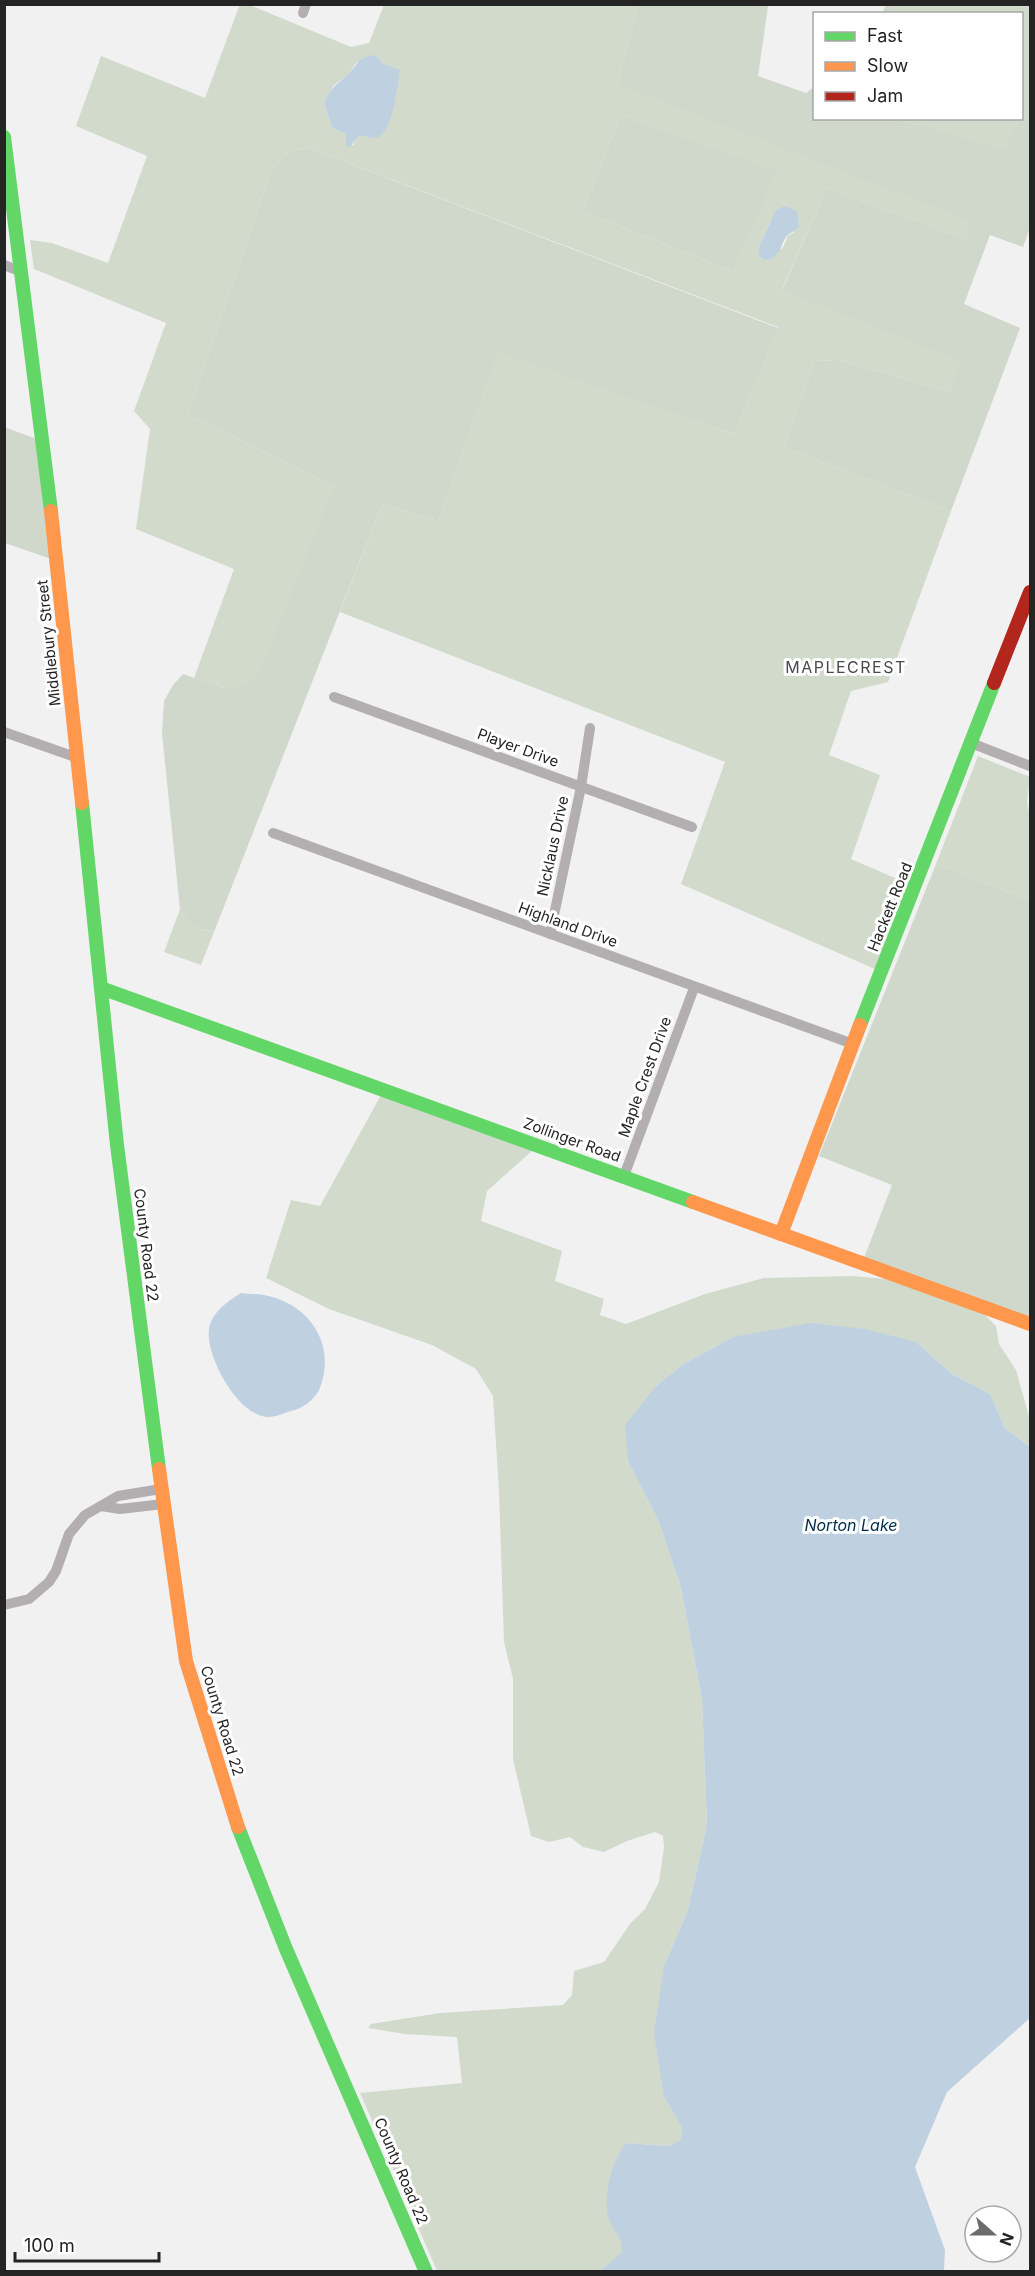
<svg xmlns="http://www.w3.org/2000/svg" width="1035" height="2276" font-family="Inter,sans-serif">
  <rect width="100%" height="100%" fill="#f1f1f2"/>
  <g fill="#d0d7cb">
    <polygon points="638,5 763,5 768,6 758,76 806,93 814,87 814,118 897,119 1004,149 1019,121 1030,116 1030,228 1023,247 990,235 964,304 1020,328 951,511 784,447 815,361 839,360 950,392 959,361 782,291 827,188 965,239 618,84"/>
    <polygon points="621,115 777,171 733,271 583,211"/>
    <path d="M309,148l469,180 -44,106 -236,-81 -60,168 -56,-17 -168,428c-6,-3 -10,-1 -16,-3 -9,-3 -13,-13 -18,-20l-18,-176 2,-32 9,-16 10,-11 40,14 112,-202 -147,-71 81,-238c12,-19 16,-28 40,-29z"/>
    <polygon points="4,427 42,441 57,561 5,543"/>
    <polygon points="936,864 1030,900 1030,1324 864,1258 892,1185 819,1156"/>
  </g>
  <g fill="#d1dacb" fill-rule="evenodd">
    <path d="M240,4l10,1 101,42 18,-4 15,-38h254l-20,79 354,137 -7,18 -138,-51 -45,102 178,71 -10,31 -111,-32 -24,1 -31,86 167,64 -63,171 -37,9 -22,64 51,20 -29,84 58,25 -34,85 -194,-85 44,-122 -385,-150 42,-108 56,17 60,-169 236,82 44,-107 -469,-179c-24,1 -28,10 -40,29l-81,238 147,71 -70,175c-22,37 -35,30 -71,17l40,-109 -98,-40 14,-100 -16,-18 32,-88 -132,-54 -4,-29 22,3 56,20 39,-107 -71,-30 25,-70 104,42zM376,55l7,9 -23,72 -4,1 -3,8 -7,1v-12l-14,-6 -8,-26 10,-17 14,-10 8,-12zM621,115l155,56 -43,100 -150,-60zM771,220l23,12 -6,4 -6,13 -23,-3z"/>
    <polygon points="886,5 1030,5 1030,116 1019,121 1004,150 897,119 1022,118 1022,14 882,13"/>
    <polygon points="978,756 1030,777 1027,802 1030,817 1030,900 936,864"/>
    <path d="M180,909c5,7 9,17 18,20 6,2 10,0 16,3l-13,33 -37,-13z"/>
    <polygon points="381,1095 533,1150 487,1191 481,1221 562,1251 555,1281 604,1299 600,1315 626,1324 705,1294 764,1278 852,1276 886,1279 982,1312 996,1326 999,1344 1016,1370 1030,1420 1030,1447 1005,1428 990,1394 952,1374 916,1342 733,1337 682,1365 656,1386 628,1461 659,1522 681,1588 702,1700 707,1824 688,1910 664,1966 664,2097 682,2128 680,2140 669,2146 627,2143 609,2219 623,2241 621,2254 600,2271 437,2271 360,2093 462,2083 457,2037 405,2034 368,2028 371,2024 440,2013 563,2005 572,1995 574,1971 604,1962 630,1924 645,1909 659,1882 664,1847 663,1836 655,1832 627,1841 604,1852 583,1847 570,1837 549,1842 531,1836 513,1759 513,1679 504,1642 499,1491 493,1396 476,1369 432,1345 329,1309 266,1278 291,1200 320,1206"/>
  </g>
  <g fill="#bfd1e1">
    <path d="M376,55l7,9 17,6c-2,14 -8,62 -22,67 -6,3 -13,-2 -19,-1 -4,2 -6,8 -9,11l-4,-1v-12l-14,-6 -8,-26c8,-15 10,-15 22,-26 13,-11 10,-19 30,-21z"/>
    <path d="M782,207h6l9,4 2,16c-3,3 -9,6 -12,9 -8,11 -4,15 -18,24l-6,-1 -4,-4v-9l17,-36z"/>
    <path d="M241,1293c7,1 15,1 23,2 45,8 74,50 55,95 -5,10 -17,19 -28,21 -7,2 -15,6 -22,6 -30,1 -64,-61 -60,-88 2,-16 19,-28 32,-36z"/>
    <path d="M810,1323l55,6 51,13 36,32 38,20 15,34 25,19v571l-83,74 -32,75 30,83 -1,21h-344l21,-18c3,-18 -7,-19 -12,-34 -7,-20 3,-61 18,-76l42,3 11,-6 2,-12 -18,-31 -10,-64 10,-67 24,-56 19,-86 -5,-124 -21,-112 -22,-66 -31,-61 -3,-36 31,-39 26,-21 51,-28z"/>
  </g>
  <g fill="none" stroke-linecap="round" stroke-linejoin="round">
    <g stroke="#b3aeaf" stroke-width="10">
      <polyline points="303,13 306,4"/>
      <polyline points="4,265 22,272"/>
      <polyline points="334,697 692,827"/>
      <polyline points="4,732 78,758"/>
      <polyline points="971,743 1030,766"/>
      <polyline points="273,833 853,1044"/>
      <polyline points="550,934 581,787 590,728"/>
      <polyline points="624,1176 694,988"/>
      <polyline points="101,1506 120,1509 163,1504"/>
      <polyline points="4,1605 29,1599 49,1582 56,1571 69,1534 85,1515 118,1496 161,1489"/>
    </g>
    <g stroke="#63d668" stroke-width="14">
      <polyline points="4,137 51,511"/>
      <polyline points="82,803 117,1145 159,1469"/>
      <polyline points="101,988 693,1202"/>
      <polyline points="860,1025 994,683"/>
      <polyline points="238,1827 286,1949 426,2272"/>
    </g>
    <g stroke="#ff974d" stroke-width="14">
      <polyline points="51,511 82,803"/>
      <polyline points="693,1202 1030,1324"/>
      <polyline points="781,1234 860,1025"/>
      <polyline points="159,1469 186,1661 238,1827"/>
    </g>
    <polyline stroke="#b3261e" stroke-width="14" points="994,683 1030,592"/>
  </g>
  <g text-anchor="middle" stroke-width="6" stroke-linejoin="round" paint-order="stroke">
    <g font-size="15" fill="#242425" stroke="#fff">
      <text transform="translate(49 643) rotate(-96)" y="5">Middlebury Street</text>
      <text transform="translate(518 748) rotate(20)" y="5">Player Drive</text>
      <text transform="translate(553 846) rotate(-78)" y="5">Nicklaus Drive</text>
      <text transform="translate(890 907) rotate(-68)" y="5">Hackett Road</text>
      <text transform="translate(568 925) rotate(20)" y="5">Highland Drive</text>
      <text transform="translate(645 1077) rotate(-70)" y="5">Maple Crest Drive</text>
      <text transform="translate(572 1140) rotate(20)" y="5">Zollinger Road</text>
      <text transform="translate(146 1245) rotate(83)" y="5">County Road 22</text>
      <text transform="translate(222 1721) rotate(73)" y="5">County Road 22</text>
      <text transform="translate(401 2171) rotate(67)" y="5">County Road 22</text>
    </g>
    <g font-size="16" letter-spacing="1.5" fill="#494a4c" stroke="#fff">
      <text x="846" y="673">MAPLECREST</text>
    </g>
    <g font-size="16" font-style="italic" fill="#012d4d" stroke="#fff">
      <text x="851" y="1531">Norton Lake</text>
    </g>
  </g>
  <rect width="1035" height="2276" fill="none" stroke="#242425" stroke-width="12"/>
  <rect x="813" y="12" width="210" height="108" fill="#ffffff" stroke="#a7a7a8" stroke-width="1.5"/>
  <rect x="825" y="32" width="30" height="9" fill="#63d668" stroke="#a7a7a8" stroke-width="1.5"/>
  <text x="867" y="42" font-size="18" fill="#242425">Fast</text>
  <rect x="825" y="62" width="30" height="9" fill="#ff974d" stroke="#a7a7a8" stroke-width="1.5"/>
  <text x="867" y="72" font-size="18" fill="#242425">Slow</text>
  <rect x="825" y="92" width="30" height="9" fill="#b3261e" stroke="#a7a7a8" stroke-width="1.5"/>
  <text x="867" y="102" font-size="18" fill="#242425">Jam</text>
  <g transform="translate(993 2234) rotate(111)"><circle r="28" fill="#ffffff" stroke="#a7a7a8" stroke-width="1.5"/>
  <path d="M0-4.5L10 22L0 15L-10 22Z" fill="#6c6c6d"/>
  <text y="-9" font-size="16" font-weight="bold" text-anchor="middle" fill="#242425">N</text>
  </g>
  <path d="M15 2252v9h144v-9" fill="none" stroke="#242425" stroke-width="3"/>
  <text x="24" y="2252" font-size="18" fill="#242425" stroke="#ffffff" stroke-width="4.5" paint-order="stroke">100 m</text>
</svg>
